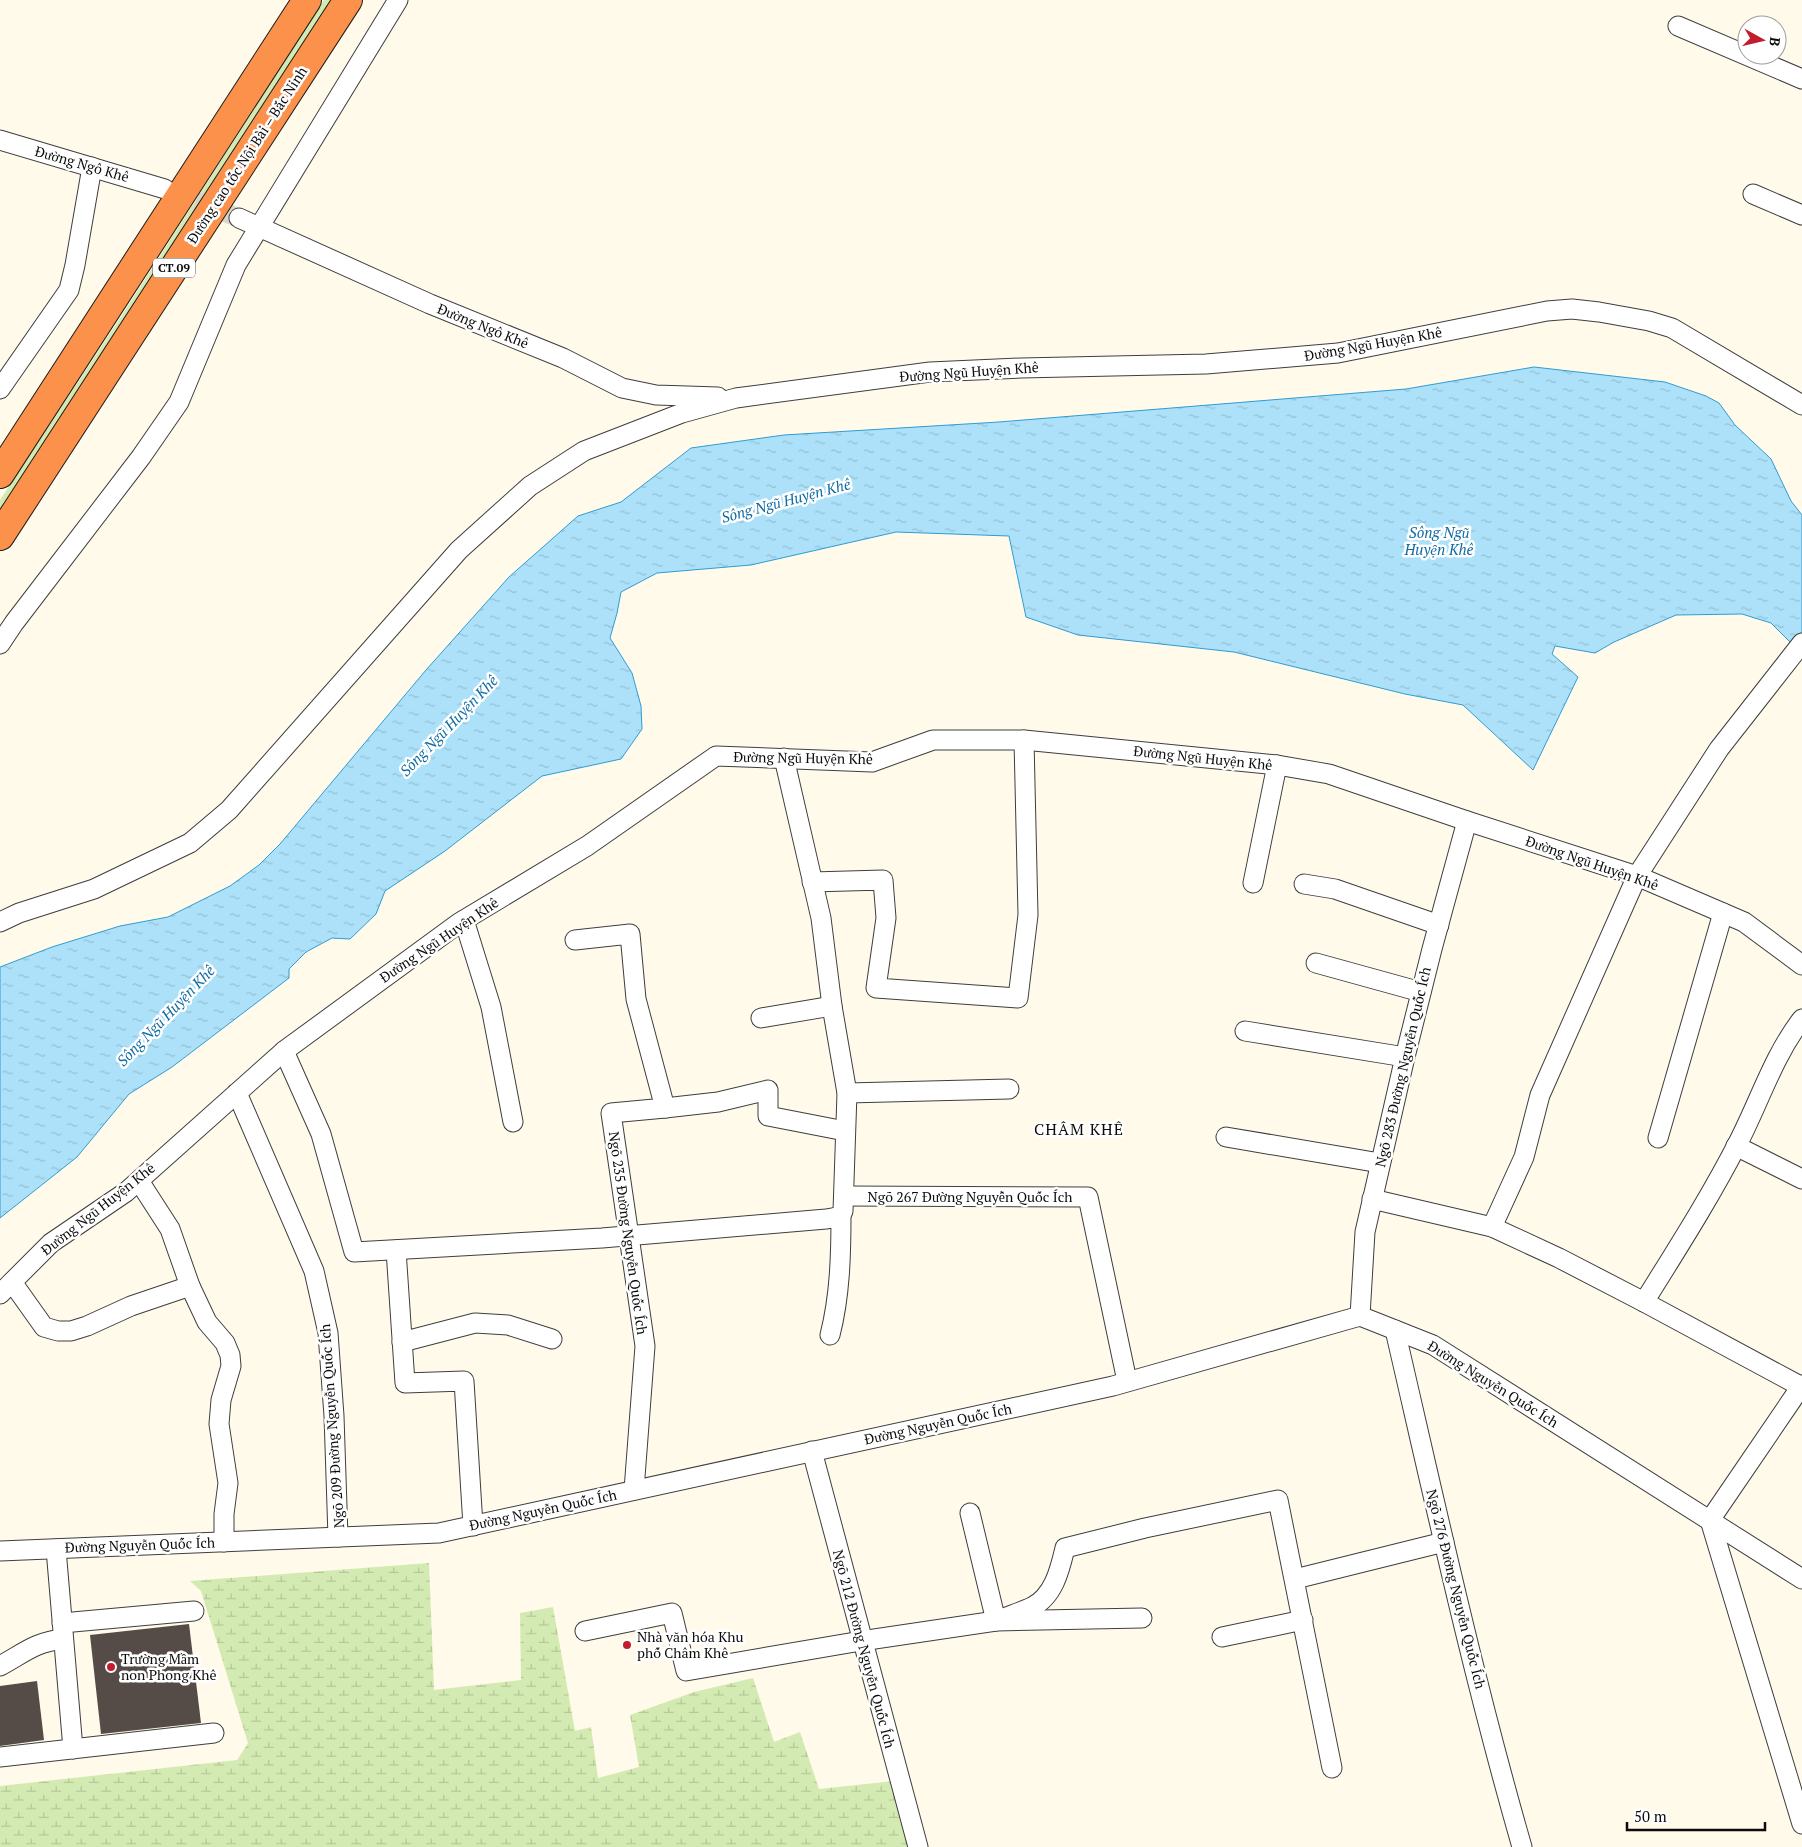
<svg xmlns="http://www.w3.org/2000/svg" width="1802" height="1847" font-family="'PT Serif',serif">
  <defs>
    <pattern id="wetland-marsh" width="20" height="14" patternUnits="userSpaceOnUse" patternTransform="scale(1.25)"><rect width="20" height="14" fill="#d3ebb2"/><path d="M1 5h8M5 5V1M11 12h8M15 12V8" fill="none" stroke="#b4c898"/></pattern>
    <pattern id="water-ripples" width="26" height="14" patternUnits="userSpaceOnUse" patternTransform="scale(1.25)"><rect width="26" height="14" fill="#ace1f9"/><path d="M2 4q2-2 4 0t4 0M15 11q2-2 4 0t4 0" fill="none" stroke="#93c0d4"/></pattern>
  </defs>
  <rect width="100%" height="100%" fill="#fffaea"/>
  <polygon fill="#d3ebb2" points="324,0 335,0 0,517 0,500 115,326"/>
  <polygon fill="url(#wetland-marsh)" points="429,1563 434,1690 521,1680 520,1613 553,1607 575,1731 591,1727 598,1778 639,1767 630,1715 694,1692 753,1678 774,1742 800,1732 819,1789 894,1781 913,1847 0,1847 0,1786 237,1760 248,1743 201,1591 190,1581"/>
  <polygon fill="url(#water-ripples)" stroke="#2f9cd4" points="1534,367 1665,382 1706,396 1719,403 1735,425 1771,459 1791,501 1802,515 1802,654 1771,623 1742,614 1676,615 1614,642 1595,653 1555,646 1552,654 1578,677 1533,770 1463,705 1405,694 1234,652 1078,635 1026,617 1009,536 896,532 751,565 657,573 621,592 617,613 610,638 632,673 641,706 642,729 621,759 542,776 445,851 385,891 376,914 350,939 332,938 306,952 289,969 289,978 172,1067 129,1094 77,1157 0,1218 0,967 52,947 120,926 168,917 230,886 259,865 280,844 426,670 509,577 578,516 621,502 691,448 784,435 999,422 1406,389"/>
  <g fill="#554c47">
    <polygon points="189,1624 201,1723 101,1734 90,1635"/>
    <polygon points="37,1681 44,1740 0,1746 0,1686"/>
  </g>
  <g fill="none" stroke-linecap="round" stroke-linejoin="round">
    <polyline stroke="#dad6c9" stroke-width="19" stroke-dasharray="19 9" stroke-linecap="butt" points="170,191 239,218"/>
    <defs>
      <g id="minor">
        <polyline points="1678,26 1802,79"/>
        <polyline points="0,140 165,189"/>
        <polyline points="1753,194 1802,215"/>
        <polyline points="239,218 430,304 563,358 622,388 656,395 718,397"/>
        <polyline points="0,389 69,290 75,265 92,167"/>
        <polyline points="0,644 14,623 141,457 179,402 236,265 398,0"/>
        <polyline points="812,882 883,880 886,918 876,988 1018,998 1028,915 1024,740"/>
        <polyline points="1253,883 1277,765"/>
        <polyline points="1304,884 1335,889 1439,925"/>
        <polyline points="464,920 491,1007 513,1122"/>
        <polyline points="0,922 19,913 94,889 190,843 229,810 459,550 530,486 584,451 682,413 736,398 930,372 1021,368 1206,364 1338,353 1547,311 1572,309 1599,312 1649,321 1672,328 1802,405"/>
        <polyline points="575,940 630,934 636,999 665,1108 611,1113 645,1346 634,1490"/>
        <polyline points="1316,963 1421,992"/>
        <polyline points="761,1018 832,1006"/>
        <polyline points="1245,1031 1405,1057"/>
        <path d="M284,1051l37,83 33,118 248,-14 224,-19c7,-1 14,-1 17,-8l4,-118 -15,-87 -11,-88 -37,-160"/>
        <polyline points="237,1093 314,1271 328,1333 334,1416 338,1537"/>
        <polyline points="847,1093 1009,1089"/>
        <polyline points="665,1108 718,1102 768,1090 768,1116 845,1131"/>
        <polyline points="1226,1137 1380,1163"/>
        <polyline points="1658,1138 1723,913"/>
        <polyline points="1736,1146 1802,1179"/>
        <polyline points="139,1181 170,1229 190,1286 207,1322 225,1343 230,1355 231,1366 221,1400 219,1424 228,1483 224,1514 224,1542"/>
        <polyline points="844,1196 1088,1197 1127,1381"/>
        <polyline points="1372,1199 1492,1227 1559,1258 1644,1302 1802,1387"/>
        <polyline points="1492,1227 1524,1157 1540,1095 1637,876 1719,749 1802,643"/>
        <polyline points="396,1250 405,1383 464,1381 473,1526"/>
        <polyline points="12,1282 44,1327 58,1331 71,1331 87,1326 131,1306 190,1286"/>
        <polyline points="0,1294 51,1243 126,1192 284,1051 459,923 587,846 716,756 872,762 933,740 1024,740 1277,765 1329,774 1467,821 1637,876 1744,922 1802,965"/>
        <path d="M1644,1302c33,-53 67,-106 95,-161 21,-41 35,-86 63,-122"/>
        <polyline points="1360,1316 1365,1232 1405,1057 1432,949 1467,821"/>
        <path d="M1395,1330c40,173 78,347 127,517"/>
        <path d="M830,1335c10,-39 11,-80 11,-120"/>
        <polyline points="402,1342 475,1323 508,1325 552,1339"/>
        <polyline points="1802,1385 1710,1520 1802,1824"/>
        <polyline points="812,1451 918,1847"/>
        <path d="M970,1513l26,108c12,-5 25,-9 36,-14 22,-11 28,-38 33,-59l80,-20 133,-28 54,268"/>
        <polyline points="56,1549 73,1749"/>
        <polyline points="0,1551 439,1533 1113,1386 1360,1316 1433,1345 1802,1579"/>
        <polyline points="1295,1579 1444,1542"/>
        <polyline points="62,1623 194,1611"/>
        <polyline points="585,1631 672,1613 686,1671 861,1641 996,1621 1142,1618"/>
        <polyline points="1222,1637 1303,1620"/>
        <path d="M0,1666c24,-13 35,-24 63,-27"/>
        <polyline points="0,1757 214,1733"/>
      </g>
      <g id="highway">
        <polyline points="0,474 307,0"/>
        <polyline points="0,536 348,0"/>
      </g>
    </defs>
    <use href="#minor" stroke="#3e3e3e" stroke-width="21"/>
    <use href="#highway" stroke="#1c1c1c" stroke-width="30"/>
    <use href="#minor" stroke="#fff" stroke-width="19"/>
    <use href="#highway" stroke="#fc914b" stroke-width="28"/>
  </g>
  <g fill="#c21d2f" stroke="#fff" stroke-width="2">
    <circle cx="627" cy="1645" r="5"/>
    <circle cx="111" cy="1667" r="5"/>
  </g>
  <g text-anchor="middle" stroke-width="5" stroke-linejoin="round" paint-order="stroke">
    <rect fill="#fff" stroke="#545454" stroke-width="1" x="153" y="258.5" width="42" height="19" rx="4"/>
    <g font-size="12" font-weight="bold" fill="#0b0b0b">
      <text x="174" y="272">CT.09</text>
    </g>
    <g font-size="14" fill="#0b0b0b" stroke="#fff">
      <text transform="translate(247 155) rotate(-57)" y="5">Đường cao tốc Nội Bài – Bắc Ninh</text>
      <text transform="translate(82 164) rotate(16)" y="5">Đường Ngô Khê</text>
      <text transform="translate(483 326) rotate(22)" y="5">Đường Ngô Khê</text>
      <text transform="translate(1373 344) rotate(-10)" y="5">Đường Ngũ Huyện Khê</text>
      <text transform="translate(969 372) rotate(-4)" y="5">Đường Ngũ Huyện Khê</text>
      <text transform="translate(803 758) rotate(1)" y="5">Đường Ngũ Huyện Khê</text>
      <text transform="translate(1203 758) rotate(6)" y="5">Đường Ngũ Huyện Khê</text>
      <text transform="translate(1592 863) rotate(19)" y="5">Đường Ngũ Huyện Khê</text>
      <text transform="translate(439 940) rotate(-34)" y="5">Đường Ngũ Huyện Khê</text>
      <text transform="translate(1403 1067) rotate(-77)" y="5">Ngõ 283 Đường Nguyễn Quốc Ích</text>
      <text x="970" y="1202">Ngõ 267 Đường Nguyễn Quốc Ích</text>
      <text transform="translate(98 1209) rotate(-38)" y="5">Đường Ngũ Huyện Khê</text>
      <text transform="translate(628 1233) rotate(82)" y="5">Ngõ 235 Đường Nguyễn Quốc Ích</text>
      <text transform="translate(1493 1384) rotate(32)" y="5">Đường Nguyễn Quốc Ích</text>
      <text transform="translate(938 1424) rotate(-12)" y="5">Đường Nguyễn Quốc Ích</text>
      <text transform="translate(332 1426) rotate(-94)" y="5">Ngõ 209 Đường Nguyễn Quốc Ích</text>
      <text transform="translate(543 1510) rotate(-12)" y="5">Đường Nguyễn Quốc Ích</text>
      <text transform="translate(140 1545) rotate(-2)" y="5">Đường Nguyễn Quốc Ích</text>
      <text transform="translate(1456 1589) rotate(76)" y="5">Ngõ 276 Đường Nguyễn Quốc Ích</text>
      <text transform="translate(864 1649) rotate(75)" y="5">Ngõ 212 Đường Nguyễn Quốc Ích</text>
    </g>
    <g font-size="14" fill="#0b0b0b" stroke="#fff" text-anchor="start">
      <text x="637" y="1642">Nhà văn hóa Khu<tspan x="637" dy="16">phố Châm Khê</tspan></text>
      <text x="121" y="1664">Trường Mầm<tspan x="121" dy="16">non Phong Khê</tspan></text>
    </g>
    <g font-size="15" font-style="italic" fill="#0f6ba2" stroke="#fff">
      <text transform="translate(786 501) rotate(-15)" y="5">Sông Ngũ Huyện Khê</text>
      <text x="1439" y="538">Sông Ngũ<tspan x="1439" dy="17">Huyện Khê</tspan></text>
      <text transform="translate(449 726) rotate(-46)" y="5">Sông Ngũ Huyện Khê</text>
      <text transform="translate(166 1016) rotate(-46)" y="5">Sông Ngũ Huyện Khê</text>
    </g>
    <g font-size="16" letter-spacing="1" fill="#0b0b0b" stroke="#fff">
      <text x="1079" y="1135">CHÂM KHÊ</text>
    </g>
  </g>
  <g transform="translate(1762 40) rotate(98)"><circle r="24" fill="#ffffff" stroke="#9d9d9d"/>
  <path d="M0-4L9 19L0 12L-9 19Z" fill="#c21d2f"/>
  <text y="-8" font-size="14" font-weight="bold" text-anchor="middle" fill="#0b0b0b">B</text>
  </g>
  <path d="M1627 1822v8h138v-8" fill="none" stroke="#0b0b0b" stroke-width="2.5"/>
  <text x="1634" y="1822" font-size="15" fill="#0b0b0b" stroke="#ffffff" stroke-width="4" paint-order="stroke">50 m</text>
</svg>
